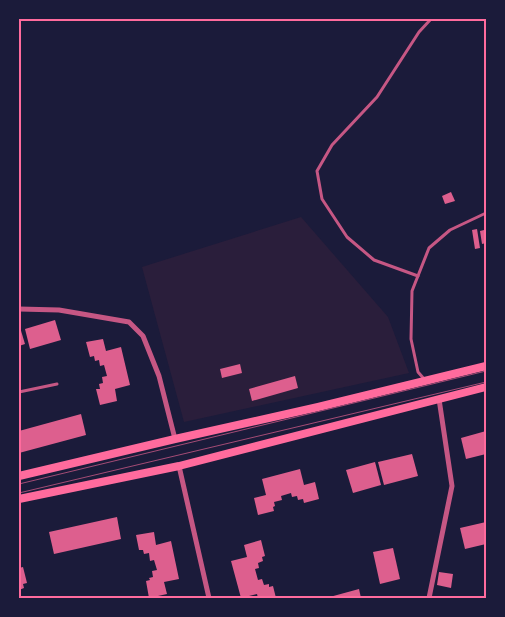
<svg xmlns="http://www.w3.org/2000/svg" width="505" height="617" font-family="'PT Sans Narrow',sans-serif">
  <rect width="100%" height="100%" fill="#1b1b3a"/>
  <polygon fill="#2a1e3b" points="301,217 388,317 409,373 184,422 142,267"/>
  <g fill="#dd5f8e">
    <polygon points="451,192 455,201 445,204 442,196"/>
    <polygon points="477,229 480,248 475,249 472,230"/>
    <polygon points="484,230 486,243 482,244 480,231"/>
    <polygon points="55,320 61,340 30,349 25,329"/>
    <polygon points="19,324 25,344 19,346"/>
    <polygon points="103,339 106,351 121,347 130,385 115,389 117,401 100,405 96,389 100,389 99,384 103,383 102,377 107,376 104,365 100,366 99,360 95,361 94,356 90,357 86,342"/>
    <polygon points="240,364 242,373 222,378 220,369"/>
    <polygon points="295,376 298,388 252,401 249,389"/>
    <polygon points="81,414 86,435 19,453 19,431"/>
    <polygon points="486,431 486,454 466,459 461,438"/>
    <polygon points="412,454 418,476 384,485 378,462"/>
    <polygon points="375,462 381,485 353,493 346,470"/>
    <polygon points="300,469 304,485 315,482 319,499 304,503 303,499 298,500 297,496 292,497 291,493 281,496 282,500 274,502 275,506 273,507 274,511 258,515 254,498 266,495 262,479"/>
    <polygon points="117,517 121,539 54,554 49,532"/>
    <polygon points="486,522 486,544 465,549 460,528"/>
    <polygon points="154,532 156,545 171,541 179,579 164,582 167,594 149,598 146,581 150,580 149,578 153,577 152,571 157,570 154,560 150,561 149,553 144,554 143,550 139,550 136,535"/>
    <polygon points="261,540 265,556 262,557 263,561 258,563 259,568 255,569 258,580 262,579 264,585 269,584 269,587 273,586 276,598 258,598 257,594 241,598 231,561 247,557 244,545"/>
    <polygon points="393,548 400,579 380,584 373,552"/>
    <polygon points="23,567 27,583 23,584 24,588 19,590 19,568"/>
    <polygon points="439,572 453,574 451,588 437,585"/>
    <polygon points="359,589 361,598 326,598"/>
  </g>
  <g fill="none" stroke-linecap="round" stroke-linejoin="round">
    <g stroke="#c65784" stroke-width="3">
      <polyline points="418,276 374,260 347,237 322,199 317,171 332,145 377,97 419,32 431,19"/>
      <polyline points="425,380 418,372 411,339 412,291 429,248 450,230 486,213"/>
      <polyline points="19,392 57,384"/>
    </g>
    <g stroke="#c65784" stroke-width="5">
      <polyline points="19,309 59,310 129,322 143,336 159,376 175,439"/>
      <polyline points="179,466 209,598"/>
      <polyline points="429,598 452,486 439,399"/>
    </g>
    <g stroke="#ff6b9d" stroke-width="8">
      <polyline points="19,476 175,439 318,407 486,366"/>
      <polyline points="19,499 179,466 486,387"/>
    </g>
    <g stroke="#a44b75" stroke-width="1">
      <polyline points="19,484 486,371"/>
      <polyline points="19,493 486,382"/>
    </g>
  </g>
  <rect width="505" height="617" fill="none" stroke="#1b1b3a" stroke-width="40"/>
  <rect x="20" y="20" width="465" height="577" fill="none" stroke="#ff6b9d" stroke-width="2"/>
</svg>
